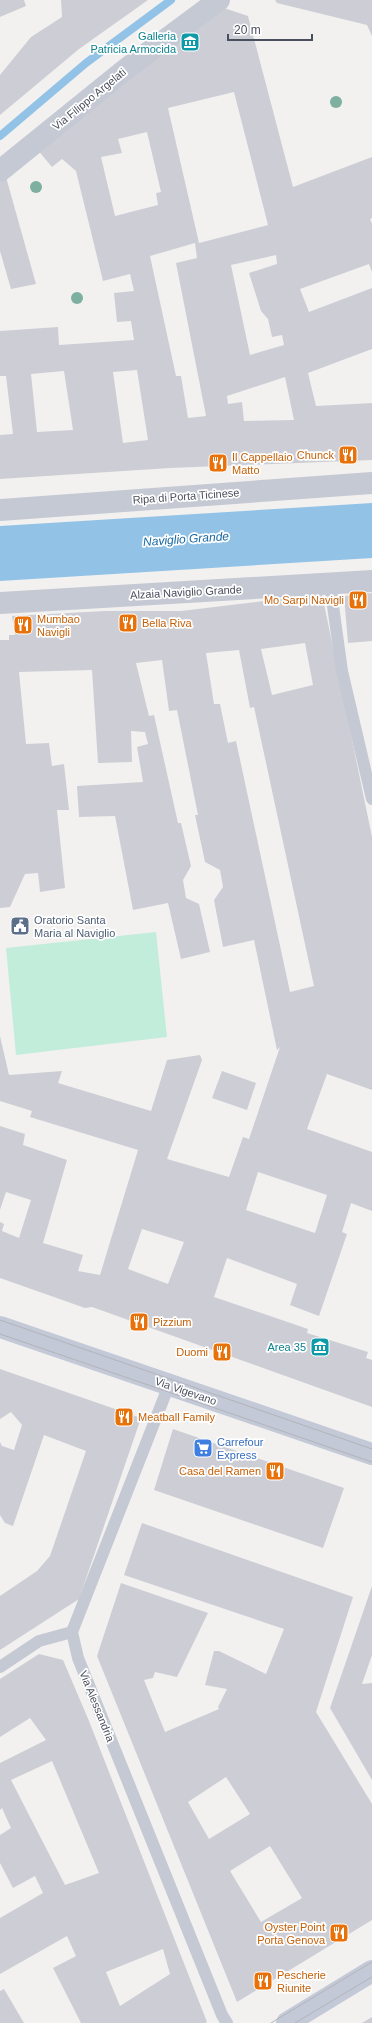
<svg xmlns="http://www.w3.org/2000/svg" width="372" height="2023" font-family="Arial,sans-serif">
  <rect width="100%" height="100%" fill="#f2f1f0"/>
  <polygon fill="#c2eddb" points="156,932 167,1037 16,1055 6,948"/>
  <polygon fill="#92c3e7" points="372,503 372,558 0,581 0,526"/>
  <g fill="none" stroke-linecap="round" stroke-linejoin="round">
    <polyline stroke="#92c3e7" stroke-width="8" points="0,136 86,63 171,0"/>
  </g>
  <g fill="#cdced5" fill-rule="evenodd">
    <polygon points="0,0 24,0 26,6 0,17"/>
    <polygon points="61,0 148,0 79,49 0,115 0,75 31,37 62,17"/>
    <polygon points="275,0 372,0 372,36 367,25 277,3"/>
    <path d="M224,8l24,8 45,171 79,-30v61l-2,1 2,5v48l-3,-8 -69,25 9,23 63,-24v61l-64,24 8,33 56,-3v57l-202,8 -170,11v-44l13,-1 -7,-58h-6v-45l58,-4 1,18 75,-5 -3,-19 -14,1 -3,-29 20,-2 -4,-17 -27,7 -27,-110 -14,-12 -10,8 -16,-19zM234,92l34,133 -69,18 -31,-135zM147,132l14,60 -5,1 2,12 -43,11 -14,-59 21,-4 -4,-14zM195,243l2,15 -21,5 30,153 -18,2 -7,-42h-5l-26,-120zM276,255l1,9 -28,9 12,38 7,8 4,18 10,-2 2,10 -34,10 -19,-90zM137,370l11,70 -25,3 -10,-71zM64,371l9,59 -36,2 -6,-58zM285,377l9,43 -50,1 -2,-19 -14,2 -1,-8z"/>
    <polygon points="6,177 36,284 11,289 0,251 0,182"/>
    <polygon points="372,593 372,641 348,643 344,596"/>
    <path d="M322,594l50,243v253l-45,-16 -20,55 65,23v59l-21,-8 -9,29 5,2 -28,82 -29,-11 7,-21 -70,-26 -13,39 94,32 -1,4 61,19 -2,6 6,2v47l-280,-100 -7,1 -85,-30v-56l4,2 -2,7 17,7 12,-38 -25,-8 -6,18v-84l25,8 -2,11 44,15 -24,83 40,12 -5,16 22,4 38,-125 -108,-33 2,-6 -32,-10v-65l9,39 53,-4 -4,12 93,28 16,-51 33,-5 2,5 -35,99 62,18 14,-40 6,2 31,-92 -3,3 -23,-110 -31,7 -9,-47 9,-13 -3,-17 -15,-8 -10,-47h3l-21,-105 -8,1 -7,-51 -26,3 13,53 5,-1 24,108h3l10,43 -8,14 3,18 13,6 11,48 -29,7 -13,-56 -35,7 -18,-94 -36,1 -2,-31 66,-4 -6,-35 11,-3 -3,-12 -14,-1 1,31 -34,1 -6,-93 -73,2 7,72 23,-1 3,23 12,-2 5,46h-12l8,78 -25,4 -2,-19 -13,1 -15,33 -10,1v-268h9v-5h6l-3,-19 93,-5h76zM305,643l8,42 -41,10 -11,-46zM239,650l11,58 4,-1 60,279 -24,6 -54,-251 -8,2 -8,-39h-6l-8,-51zM258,1172l69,23 -12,38 -69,-23zM142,1229l42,13 -16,42 -40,-15z"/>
    <polygon points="222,1071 256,1083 247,1110 212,1098"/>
    <polygon points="0,1369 141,1418 79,1599 0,1650 0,1596 37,1571 50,1556 86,1451 44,1435 13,1526 5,1523 0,1515 0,1442 2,1446 14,1450 22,1425 11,1412 0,1419"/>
    <polygon points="173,1429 344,1488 323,1548 154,1490"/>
    <path d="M142,1523l211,74 -37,115 56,92v116l-135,82 -140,-346 24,-73 87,30 -31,64 -22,-5 -2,6 -9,2 21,52 54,-23 -1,-2 9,-18 -22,-4 9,-34h5l47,23 18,-45 -160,-54zM226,1777l24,37 -41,25 -21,-37zM270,1846l32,52 -41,24 -31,-51z"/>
    <polygon points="372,1586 372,1655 362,1684 372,1683 372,1780 330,1708"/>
    <path d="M39,1654l24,6 26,61 118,301 -2,1h-124l-28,-55 23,-12 -9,-20 -67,38v-56l43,-25 -8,-17 -22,12 -13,-25v-28l11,-7 -9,-20 -2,2v-47l46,-23 -16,-22 -30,19v-58zM52,1761l47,112 -34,12 -54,-105zM163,1949l7,25 -50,32 -14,-34z"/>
    <polygon points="4,1989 24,2023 0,2023 0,1991"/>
    <polygon points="372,2017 372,2023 362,2023"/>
  </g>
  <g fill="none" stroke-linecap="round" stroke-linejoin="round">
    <g stroke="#c5c9d4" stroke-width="12">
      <polyline points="330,584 342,671 372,799"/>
      <polyline points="169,1385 72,1632 78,1658 222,2015 227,2023"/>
      <polyline points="0,1667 39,1641 72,1632"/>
    </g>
    <g stroke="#c5c9d4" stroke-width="22">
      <polyline points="0,171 126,69 219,0"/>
      <polyline points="0,510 372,483"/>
      <polyline points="0,603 372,581"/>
    </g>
    <g stroke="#c4c9d7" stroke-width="22">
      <polyline points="0,1327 372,1454"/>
      <polyline points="287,2023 372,1971"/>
    </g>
    <g stroke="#b3b4ba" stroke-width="1">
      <polyline points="0,1320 372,1449"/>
      <polyline points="0,1334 372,1462"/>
      <polyline points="271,2023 372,1962"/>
      <polyline points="295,2023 372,1977"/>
    </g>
  </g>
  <g fill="#7db0a0">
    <circle cx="336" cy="102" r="6"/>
    <circle cx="36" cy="187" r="6"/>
    <circle cx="77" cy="298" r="6"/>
  </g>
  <defs>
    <symbol id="museum-square" viewBox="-11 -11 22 22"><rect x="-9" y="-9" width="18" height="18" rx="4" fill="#0f9aa8" stroke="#fff"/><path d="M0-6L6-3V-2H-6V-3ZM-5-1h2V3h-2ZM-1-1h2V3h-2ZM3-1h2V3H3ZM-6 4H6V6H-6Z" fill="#fff"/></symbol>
    <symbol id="restaurant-square" viewBox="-11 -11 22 22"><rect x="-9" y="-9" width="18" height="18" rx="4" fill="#e8710a" stroke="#fff"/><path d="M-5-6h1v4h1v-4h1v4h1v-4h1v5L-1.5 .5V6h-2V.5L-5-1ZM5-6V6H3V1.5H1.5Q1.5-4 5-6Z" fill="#fff"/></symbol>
    <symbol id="civic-square" viewBox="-11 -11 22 22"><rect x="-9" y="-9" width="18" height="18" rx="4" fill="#5c6f8a" stroke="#fff"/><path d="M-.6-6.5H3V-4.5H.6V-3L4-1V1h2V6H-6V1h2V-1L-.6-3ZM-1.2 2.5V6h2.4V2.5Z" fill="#fff"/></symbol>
    <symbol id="supermarket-square" viewBox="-11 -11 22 22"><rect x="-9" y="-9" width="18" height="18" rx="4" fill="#3f7fe0" stroke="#fff"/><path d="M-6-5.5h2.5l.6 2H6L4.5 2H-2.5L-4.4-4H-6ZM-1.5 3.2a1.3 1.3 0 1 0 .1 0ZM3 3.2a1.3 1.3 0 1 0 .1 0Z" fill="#fff"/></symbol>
  </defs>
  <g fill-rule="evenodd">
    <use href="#museum-square" x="179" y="31" width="22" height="22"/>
    <use href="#restaurant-square" x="337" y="444" width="22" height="22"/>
    <use href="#restaurant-square" x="207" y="452" width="22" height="22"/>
    <use href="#restaurant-square" x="347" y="589" width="22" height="22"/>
    <use href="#restaurant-square" x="117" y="612" width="22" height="22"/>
    <use href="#restaurant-square" x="12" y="614" width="22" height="22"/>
    <use href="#civic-square" x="9" y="915" width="22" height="22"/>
    <use href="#restaurant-square" x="128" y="1311" width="22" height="22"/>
    <use href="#museum-square" x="309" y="1336" width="22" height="22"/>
    <use href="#restaurant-square" x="211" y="1341" width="22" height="22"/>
    <use href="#restaurant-square" x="113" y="1406" width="22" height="22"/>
    <use href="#supermarket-square" x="192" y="1437" width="22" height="22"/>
    <use href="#restaurant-square" x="264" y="1460" width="22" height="22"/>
    <use href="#restaurant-square" x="328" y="1922" width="22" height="22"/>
    <use href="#restaurant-square" x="252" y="1970" width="22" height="22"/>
  </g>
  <g text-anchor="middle" stroke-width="3.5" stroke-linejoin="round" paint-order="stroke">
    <g font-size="11" fill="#0d838f" stroke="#fff" text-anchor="end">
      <text x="176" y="40">Galleria<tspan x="176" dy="13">Patricia Armocida</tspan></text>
      <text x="306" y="1351">Area 35</text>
    </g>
    <g font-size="11" fill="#494f5c" stroke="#fff">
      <text transform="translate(89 99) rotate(-39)" y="4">Via Filippo Argelati</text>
      <text transform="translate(186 496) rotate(-4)" y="4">Ripa di Porta Ticinese</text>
      <text transform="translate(186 592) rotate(-3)" y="4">Alzaia Naviglio Grande</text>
      <text transform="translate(186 1391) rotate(19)" y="4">Via Vigevano</text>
      <text transform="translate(97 1706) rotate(68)" y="4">Via Alessandria</text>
    </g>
    <g font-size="11" fill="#c56008" stroke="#fff" text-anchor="start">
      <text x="334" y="459" text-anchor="end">Chunck</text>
      <text x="232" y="461">Il Cappellaio<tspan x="232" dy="13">Matto</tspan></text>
      <text x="344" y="604" text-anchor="end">Mo Sarpi Navigli</text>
      <text x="37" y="623">Mumbao<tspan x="37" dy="13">Navigli</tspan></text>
      <text x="142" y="627">Bella Riva</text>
      <text x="153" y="1326">Pizzium</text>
      <text x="208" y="1356" text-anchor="end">Duomi</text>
      <text x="138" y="1421">Meatball Family</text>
      <text x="261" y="1475" text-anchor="end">Casa del Ramen</text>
      <text x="325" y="1931" text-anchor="end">Oyster Point<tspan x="325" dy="13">Porta Genova</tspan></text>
      <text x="277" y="1979">Pescherie<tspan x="277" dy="13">Riunite</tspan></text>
    </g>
    <g font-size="11" fill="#4e5e75" stroke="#fff" text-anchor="start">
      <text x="34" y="924">Oratorio Santa<tspan x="34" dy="13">Maria al Naviglio</tspan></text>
    </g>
    <g font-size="11" fill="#366cbe" stroke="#fff" text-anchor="start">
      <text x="217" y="1446">Carrefour<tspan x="217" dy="13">Express</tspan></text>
    </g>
    <g font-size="12" font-style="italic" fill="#1668a3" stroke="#fff">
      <text transform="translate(186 539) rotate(-4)" y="4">Naviglio Grande</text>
    </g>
  </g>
  <path d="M228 34v6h84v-6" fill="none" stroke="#494f5c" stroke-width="2"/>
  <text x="234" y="34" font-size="12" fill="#494f5c" stroke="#ffffff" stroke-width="3" paint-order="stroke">20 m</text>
</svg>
